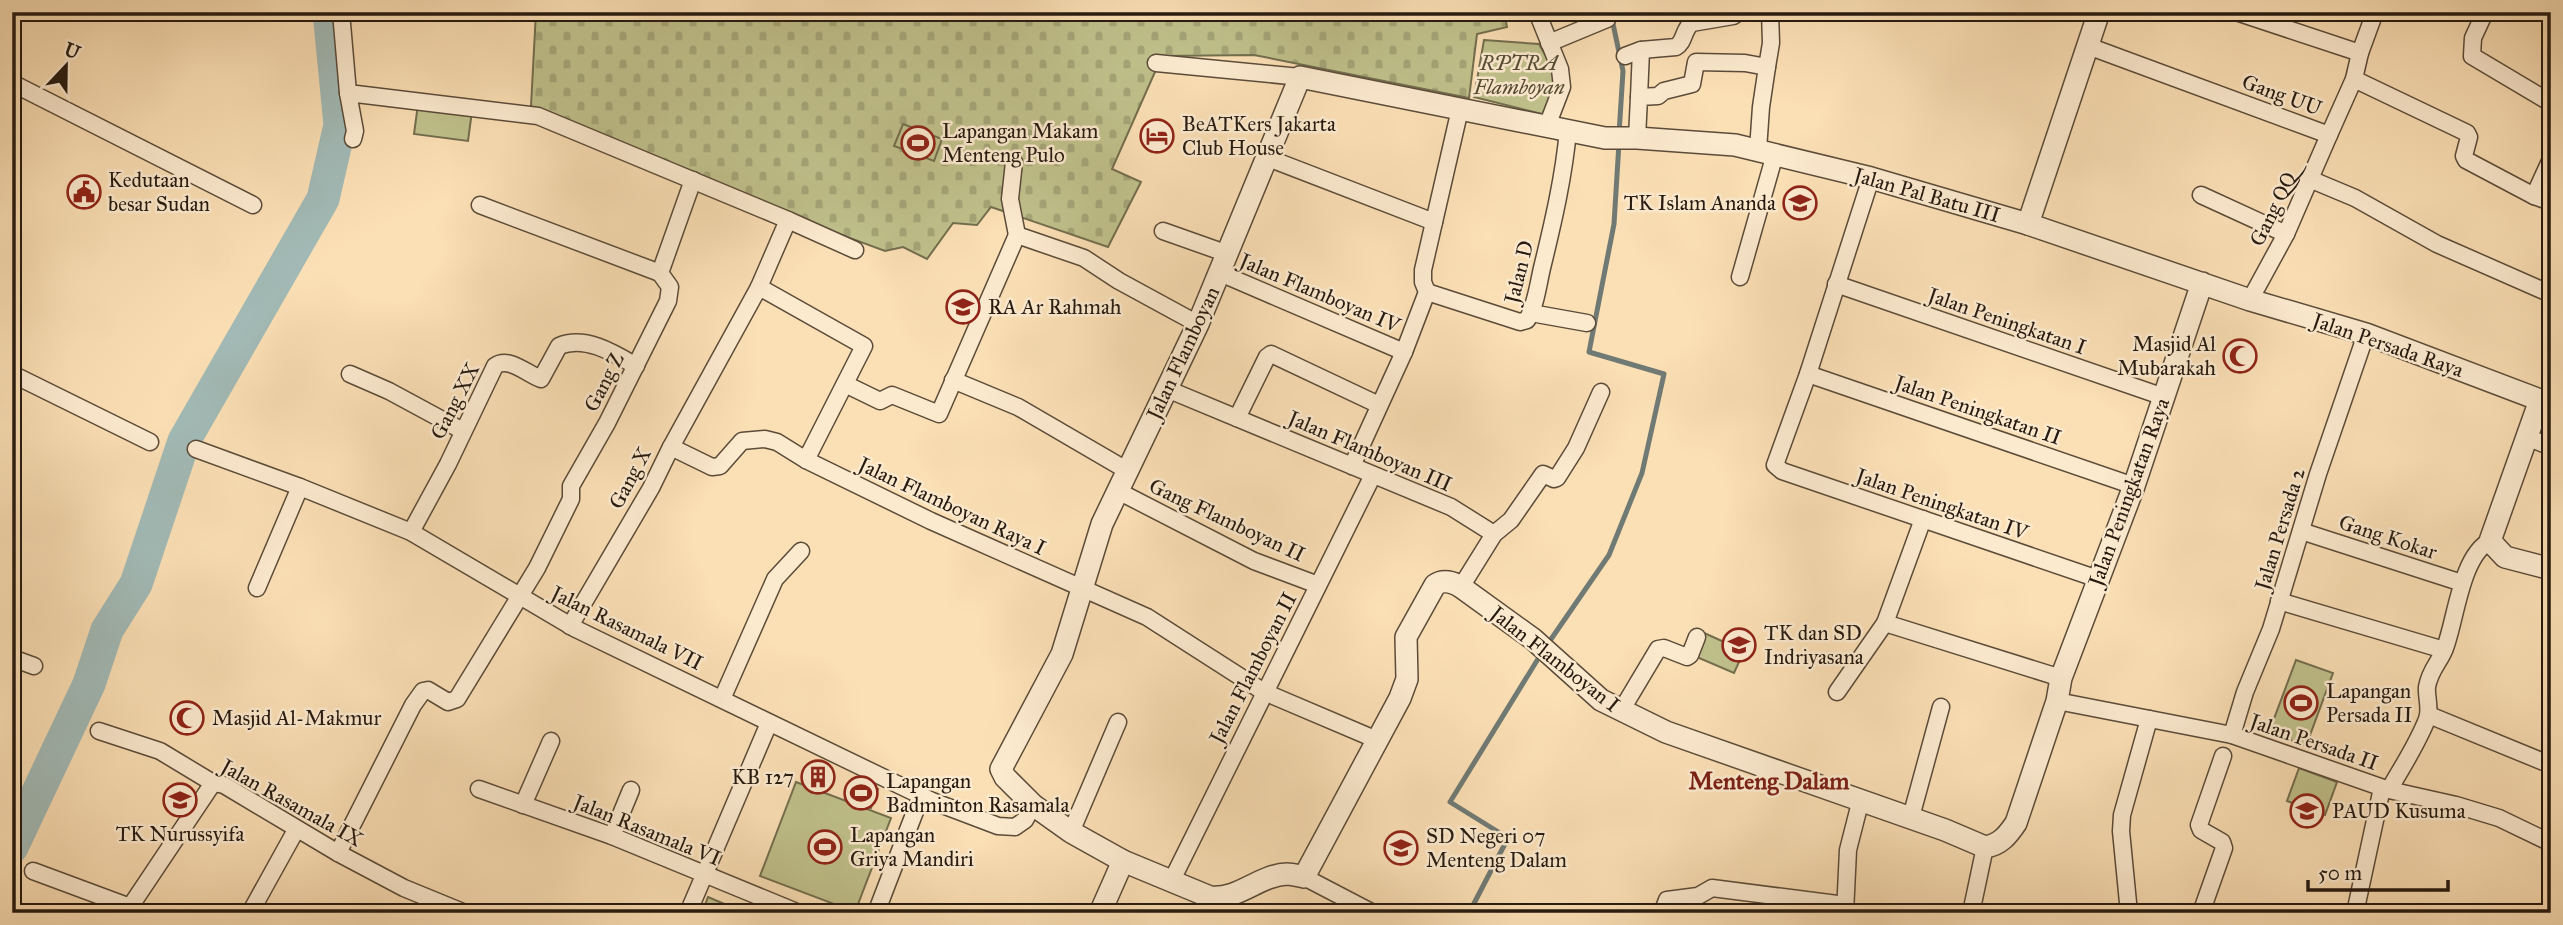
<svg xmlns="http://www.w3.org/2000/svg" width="2563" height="925" font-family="'IM FELL Great Primer',serif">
  <defs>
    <pattern id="cemetery-stones" width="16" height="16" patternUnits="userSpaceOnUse" patternTransform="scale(1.75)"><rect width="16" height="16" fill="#c0c18c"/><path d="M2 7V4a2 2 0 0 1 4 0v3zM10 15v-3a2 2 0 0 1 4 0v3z" fill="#a5a578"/></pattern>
  </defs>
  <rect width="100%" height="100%" fill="#fbdfb5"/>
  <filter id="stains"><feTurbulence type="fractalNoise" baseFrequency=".00286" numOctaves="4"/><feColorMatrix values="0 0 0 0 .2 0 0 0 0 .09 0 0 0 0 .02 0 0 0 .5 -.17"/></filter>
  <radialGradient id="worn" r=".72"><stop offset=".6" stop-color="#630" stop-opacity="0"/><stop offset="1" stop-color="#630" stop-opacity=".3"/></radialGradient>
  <polygon fill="url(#cemetery-stones)" stroke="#736e4e" stroke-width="2" points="536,12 1504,12 1507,27 1477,34 1469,98 1254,55 1162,56 1112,169 1141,182 1108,247 991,207 977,225 953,223 927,259 903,247 885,251 693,180 531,106"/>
  <g fill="#c0c18c" stroke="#736e4e" stroke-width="2">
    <polygon points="1484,40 1539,44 1558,77 1546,115 1474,97"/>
    <polygon points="418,104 472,111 468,141 414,134"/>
    <polygon points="903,124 942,139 934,161 894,146"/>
    <polygon points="1702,632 1744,651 1734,673 1692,655"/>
    <polygon points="2296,660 2333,673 2306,746 2269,732"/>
    <polygon points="2299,768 2337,782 2325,815 2287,801"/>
    <polygon points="852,779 878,789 871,808 845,798"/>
    <polygon points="796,782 891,818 855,912 760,876"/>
    <polygon points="708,897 743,912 743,913 702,913"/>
  </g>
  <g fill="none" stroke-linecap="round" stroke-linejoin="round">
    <g stroke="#707a74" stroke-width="5">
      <polyline points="1612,19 1623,71 1619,134"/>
      <polyline points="1547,645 1609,555 1642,473 1664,374 1589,352 1614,224 1619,143"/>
      <polyline points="1469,913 1508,838 1450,802 1541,654"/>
    </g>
    <polyline stroke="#a2bab6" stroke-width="33" points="12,847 89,684 107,630 136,584 184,441 323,199 340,125 329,12"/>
    <defs>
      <g id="minor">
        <polyline points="341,12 348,93 538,116 788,220 759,287"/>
        <polyline points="1537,12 1560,69 1562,87 1547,126"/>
        <polyline points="2236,12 2360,53 2354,79"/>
        <polyline points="2485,12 2473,38 2472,56 2551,103"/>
        <polyline points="1549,43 1602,21 1607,19 1607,12"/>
        <polyline points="2088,46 2329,135 2354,79 2467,133 2469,137 2464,156 2466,160 2534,196 2551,202"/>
        <polyline points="2360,53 2375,12"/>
        <path d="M1625,56l16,-6 35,-3c9,-5 7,-18 16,-24l41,-7 6,-4"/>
        <polyline points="1156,63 1300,77"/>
        <polyline points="1767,67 1771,43 1770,12"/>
        <polyline points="12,83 253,205"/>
        <polyline points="348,93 355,131 353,139"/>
        <polyline points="1639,97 1641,50"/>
        <polyline points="1637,138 1639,97 1658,96 1664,91 1692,84 1696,62 1745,63 1767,67 1761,107 1758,150"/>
        <polyline points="1268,158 1434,222"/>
        <polyline points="1014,162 1010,199 1017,235"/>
        <polyline points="1871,178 1808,374 1775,465 1782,471 2098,579"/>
        <polyline points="2312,180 2355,198 2437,244 2544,291"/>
        <polyline points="2201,195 2286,234"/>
        <polyline points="2534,196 2551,159"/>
        <polyline points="480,205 660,273"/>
        <polyline points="788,220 855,250"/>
        <polyline points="1163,231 1228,254"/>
        <polyline points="1017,235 1084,258 1119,281 1198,324"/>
        <polyline points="1220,273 1404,352"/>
        <polyline points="1740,277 1775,154"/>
        <polyline points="1836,284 2164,397"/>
        <path d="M1427,292l93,30 7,-2c9,-15 11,-35 15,-52 11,-45 22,-92 26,-138"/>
        <polyline points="2250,300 2286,234 2329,135"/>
        <polyline points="1531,313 1587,323"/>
        <polyline points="12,374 150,442"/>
        <polyline points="350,374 389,391 463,431"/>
        <polyline points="1808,374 2134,486"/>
        <polyline points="953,380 1018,407 1128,471"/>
        <polyline points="845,384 880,401 892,395 939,414 1017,235"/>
        <polyline points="1167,389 1451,507 1494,534"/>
        <polyline points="1237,418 1267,357 1271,354 1379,405"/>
        <polyline points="2527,437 2551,447"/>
        <polyline points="671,447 759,287 864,346 806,460"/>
        <polyline points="196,449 300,487 411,532 576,629 932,801 998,826 1015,827 1025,820 1033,805"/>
        <polyline points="1352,466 1404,352 1427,292 1423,282 1423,270 1460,109"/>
        <polyline points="1118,491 1254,561 1318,585"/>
        <polyline points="2301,531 2462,583"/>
        <path d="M411,532l37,-68 47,-98c14,-10 32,8 46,13l18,-33c26,-11 55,7 77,20"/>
        <polyline points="1461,587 1494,534 1511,520 1543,474 1554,479 1557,478 1576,448 1601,392"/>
        <polyline points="257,588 300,487"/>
        <polyline points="2279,601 2444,650"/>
        <polyline points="1885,623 2061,678"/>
        <polyline points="570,626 651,488 671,447 712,467 720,466 742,441 765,439 777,442 806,460 931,521 1147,617 1264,692 1377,740"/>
        <polyline points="12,658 34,666"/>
        <polyline points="1837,692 1885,623 1923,519"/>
        <polyline points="722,699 775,579 801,551"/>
        <polyline points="2057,701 2232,735 2389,790 2456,805 2499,818 2551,843"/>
        <polyline points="1621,711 1658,649 1664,648 1687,657 1690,655 1697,637"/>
        <polyline points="2429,715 2551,765"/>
        <polyline points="99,731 160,751 213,783 224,785 338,853 404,888 465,913"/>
        <polyline points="2232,735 2245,692 2271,629 2318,474 2366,334"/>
        <polyline points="479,789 612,836 799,913"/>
        <path d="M2389,790c13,-23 29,-47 38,-71 4,-10 -1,-22 0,-32 3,-18 13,-25 18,-39 11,-29 16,-92 45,-107"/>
        <polyline points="523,805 551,741"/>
        <polyline points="1911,817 1941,707"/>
        <polyline points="1071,832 1118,722"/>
        <polyline points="612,836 631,790"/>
        <polyline points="338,853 413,705 423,691 428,690 448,702 457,699 537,568 571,499 571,486 607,423 668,301 670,287 660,273 693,180"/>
        <polyline points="33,871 130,907 213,783"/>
        <polyline points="1304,877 1373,913"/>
        <polyline points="1172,880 1373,475"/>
        <polyline points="250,913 296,830"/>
        <polyline points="688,913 769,723"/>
        <polyline points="876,913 921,796"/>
        <polyline points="1662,913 1667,900 1698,896 1712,888 1845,905"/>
        <polyline points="1845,913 1848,850 1861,799"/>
        <polyline points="1971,913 1985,847"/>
        <polyline points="2129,913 2121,831 2122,815 2149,719"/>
        <polyline points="2201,913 2224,848 2222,842 2201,830 2199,825 2223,756"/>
        <polyline points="2355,913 2382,788"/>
      </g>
      <g id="tertiary">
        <polyline points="2028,224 2099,12"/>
        <path d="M2202,283l-68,203 -73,192 -4,23 -41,122c-8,12 -16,22 -31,24l-40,-17 -279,-98 -65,-32 -68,-61 -72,-52c-8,-5 -18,-8 -26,-2l-29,52 1,42 -7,19 -96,179c-5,-1 -12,-3 -17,-3 -28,1 -48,26 -77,23l-87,-36 -52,-29 -38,-27 -28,-28 -4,-8 61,-115 40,-130 96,-200 102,-247 305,61h32l98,7 136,33 157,46 222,76 116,34 174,66 -50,141 15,16 46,12"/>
        <polyline points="1100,913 1123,861"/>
      </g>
    </defs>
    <use href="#minor" stroke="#5b4b39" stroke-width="19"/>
    <use href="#tertiary" stroke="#5b4b39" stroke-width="24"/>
    <use href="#minor" stroke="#fceacf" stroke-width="16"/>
    <use href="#tertiary" stroke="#fceacf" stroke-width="21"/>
  </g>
  <defs>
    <symbol id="hotel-ring" viewBox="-11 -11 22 22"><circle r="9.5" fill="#fceacf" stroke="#8f2418" stroke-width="1.5"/><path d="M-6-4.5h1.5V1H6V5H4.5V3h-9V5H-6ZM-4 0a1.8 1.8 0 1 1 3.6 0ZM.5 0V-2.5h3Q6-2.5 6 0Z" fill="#8f2418"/></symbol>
    <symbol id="stadium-ring" viewBox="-11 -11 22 22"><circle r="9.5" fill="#fceacf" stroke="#8f2418" stroke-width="1.5"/><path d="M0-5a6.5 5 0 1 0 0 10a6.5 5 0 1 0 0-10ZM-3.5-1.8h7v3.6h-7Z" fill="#8f2418"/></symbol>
    <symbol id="civic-ring" viewBox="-11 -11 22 22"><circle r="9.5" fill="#fceacf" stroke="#8f2418" stroke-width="1.5"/><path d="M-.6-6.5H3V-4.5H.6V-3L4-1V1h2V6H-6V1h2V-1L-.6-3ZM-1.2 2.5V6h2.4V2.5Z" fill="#8f2418"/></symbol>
    <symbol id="school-ring" viewBox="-11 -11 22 22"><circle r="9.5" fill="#fceacf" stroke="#8f2418" stroke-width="1.5"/><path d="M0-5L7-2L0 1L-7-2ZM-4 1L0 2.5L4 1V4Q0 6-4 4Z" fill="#8f2418"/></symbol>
    <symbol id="mosque-ring" viewBox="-11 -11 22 22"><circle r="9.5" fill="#fceacf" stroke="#8f2418" stroke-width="1.5"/><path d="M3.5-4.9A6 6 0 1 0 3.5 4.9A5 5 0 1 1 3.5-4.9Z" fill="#8f2418"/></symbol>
    <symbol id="building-ring" viewBox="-11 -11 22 22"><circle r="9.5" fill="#fceacf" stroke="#8f2418" stroke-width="1.5"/><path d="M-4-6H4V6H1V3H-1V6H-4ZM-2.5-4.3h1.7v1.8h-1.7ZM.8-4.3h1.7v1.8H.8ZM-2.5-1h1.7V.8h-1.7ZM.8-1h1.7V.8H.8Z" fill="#8f2418"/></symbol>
  </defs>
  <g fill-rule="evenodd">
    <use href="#hotel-ring" x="1138" y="117" width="38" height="38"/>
    <use href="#stadium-ring" x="899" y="124" width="38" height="38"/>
    <use href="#civic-ring" x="65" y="173" width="38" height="38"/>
    <use href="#school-ring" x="1781" y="184" width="38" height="38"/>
    <use href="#school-ring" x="944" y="288" width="38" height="38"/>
    <use href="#mosque-ring" x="2221" y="337" width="38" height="38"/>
    <use href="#school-ring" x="1720" y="626" width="38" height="38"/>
    <use href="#stadium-ring" x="2282" y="684" width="38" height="38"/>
    <use href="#mosque-ring" x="168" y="699" width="38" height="38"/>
    <use href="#building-ring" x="799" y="758" width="38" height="38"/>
    <use href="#stadium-ring" x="842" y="774" width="38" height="38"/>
    <use href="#school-ring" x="161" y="781" width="38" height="38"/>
    <use href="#school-ring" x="2288" y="792" width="38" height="38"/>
    <use href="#stadium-ring" x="806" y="828" width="38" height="38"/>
    <use href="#school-ring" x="1382" y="829" width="38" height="38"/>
  </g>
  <g text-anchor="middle" stroke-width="5" stroke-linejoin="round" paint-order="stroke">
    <g font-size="21" font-style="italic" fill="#544c35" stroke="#fceacf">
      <text x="1519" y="70">RPTRA<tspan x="1519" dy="24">Flamboyan</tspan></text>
    </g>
    <g font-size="21" fill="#261a10" stroke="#fceacf">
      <text transform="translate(2282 95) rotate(20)" y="7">Gang UU</text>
      <text transform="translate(1927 195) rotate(16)" y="7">Jalan Pal Batu III</text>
      <text transform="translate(2273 209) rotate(-64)" y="7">Gang QQ</text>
      <text transform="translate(1519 272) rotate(-76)" y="7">Jalan D</text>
      <text transform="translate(1320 293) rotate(23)" y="7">Jalan Flamboyan IV</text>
      <text transform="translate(2007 321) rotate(19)" y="7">Jalan Peningkatan I</text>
      <text transform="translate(2388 345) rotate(19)" y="7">Jalan Persada Raya</text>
      <text transform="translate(1183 353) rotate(-65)" y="7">Jalan Flamboyan</text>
      <text transform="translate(604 382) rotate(-63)" y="7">Gang Z</text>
      <text transform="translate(455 401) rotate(-63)" y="7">Gang XX</text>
      <text transform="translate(1978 410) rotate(19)" y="7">Jalan Peningkatan II</text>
      <text transform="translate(1370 451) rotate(23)" y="7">Jalan Flamboyan III</text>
      <text transform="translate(630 478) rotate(-62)" y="7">Gang X</text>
      <text transform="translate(2129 492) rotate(-70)" y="7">Jalan Peningkatan Raya</text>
      <text transform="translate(1942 504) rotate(19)" y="7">Jalan Peningkatan IV</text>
      <text transform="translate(952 506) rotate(25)" y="7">Jalan Flamboyan Raya I</text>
      <text transform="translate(1227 520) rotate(25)" y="7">Gang Flamboyan II</text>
      <text transform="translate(2280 529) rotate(-73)" y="7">Jalan Persada 2</text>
      <text transform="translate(2388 537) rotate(18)" y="7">Gang Kokar</text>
      <text transform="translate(627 628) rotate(26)" y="7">Jalan Rasamala VII</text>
      <text transform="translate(1555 659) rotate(38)" y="7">Jalan Flamboyan I</text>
      <text transform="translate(1253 668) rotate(-63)" y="7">Jalan Flamboyan II</text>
      <text transform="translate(2314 742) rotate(19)" y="7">Jalan Persada II</text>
      <text transform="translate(292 803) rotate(29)" y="7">Jalan Rasamala IX</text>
      <text transform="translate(647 830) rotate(22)" y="7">Jalan Rasamala VI</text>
    </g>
    <g font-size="21" fill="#261a10" stroke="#fceacf" text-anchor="start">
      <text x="1182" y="131">BeATKers Jakarta<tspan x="1182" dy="24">Club House</tspan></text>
      <text x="942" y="138">Lapangan Makam<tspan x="942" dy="24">Menteng Pulo</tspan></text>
      <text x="108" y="187">Kedutaan<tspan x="108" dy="24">besar Sudan</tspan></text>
      <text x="1776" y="210" text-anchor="end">TK Islam Ananda</text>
      <text x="988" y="314">RA Ar Rahmah</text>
      <text x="2216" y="351" text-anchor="end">Masjid Al<tspan x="2216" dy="24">Mubarakah</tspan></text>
      <text x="1764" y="640">TK dan SD<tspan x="1764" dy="24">Indriyasana</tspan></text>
      <text x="2326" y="698">Lapangan<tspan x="2326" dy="24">Persada II</tspan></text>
      <text x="212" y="725">Masjid Al-Makmur</text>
      <text x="794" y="784" text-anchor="end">KB 127</text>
      <text x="886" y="788">Lapangan<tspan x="886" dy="24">Badminton Rasamala</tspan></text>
      <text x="2332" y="818">PAUD Kusuma</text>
      <text x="180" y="841" text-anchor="middle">TK Nurussyifa</text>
      <text x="850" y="842">Lapangan<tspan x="850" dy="24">Griya Mandiri</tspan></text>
      <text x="1426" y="843">SD Negeri 07<tspan x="1426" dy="24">Menteng Dalam</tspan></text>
    </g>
    <g font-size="24" font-weight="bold" fill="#7a1f14" stroke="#fceacf">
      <text x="1769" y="789">Menteng Dalam</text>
    </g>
  </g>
  <rect width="2563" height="925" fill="none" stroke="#fbdfb5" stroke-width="42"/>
  <rect x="14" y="14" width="2535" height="897" fill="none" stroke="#261a10" stroke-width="3.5"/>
  <rect x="21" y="21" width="2521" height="883" fill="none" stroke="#261a10" stroke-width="2"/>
  <g transform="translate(66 66) rotate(22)" stroke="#fceacf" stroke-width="5" paint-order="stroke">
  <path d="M0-5L12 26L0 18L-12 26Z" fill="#261a10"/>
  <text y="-10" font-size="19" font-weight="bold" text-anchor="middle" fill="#261a10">U</text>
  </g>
  <path d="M2308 880v10h140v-10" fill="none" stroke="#261a10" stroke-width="3.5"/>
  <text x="2318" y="880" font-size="21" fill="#261a10" stroke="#fceacf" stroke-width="5" paint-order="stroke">50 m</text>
  <rect width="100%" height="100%" filter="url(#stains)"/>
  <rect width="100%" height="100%" fill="url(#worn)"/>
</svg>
